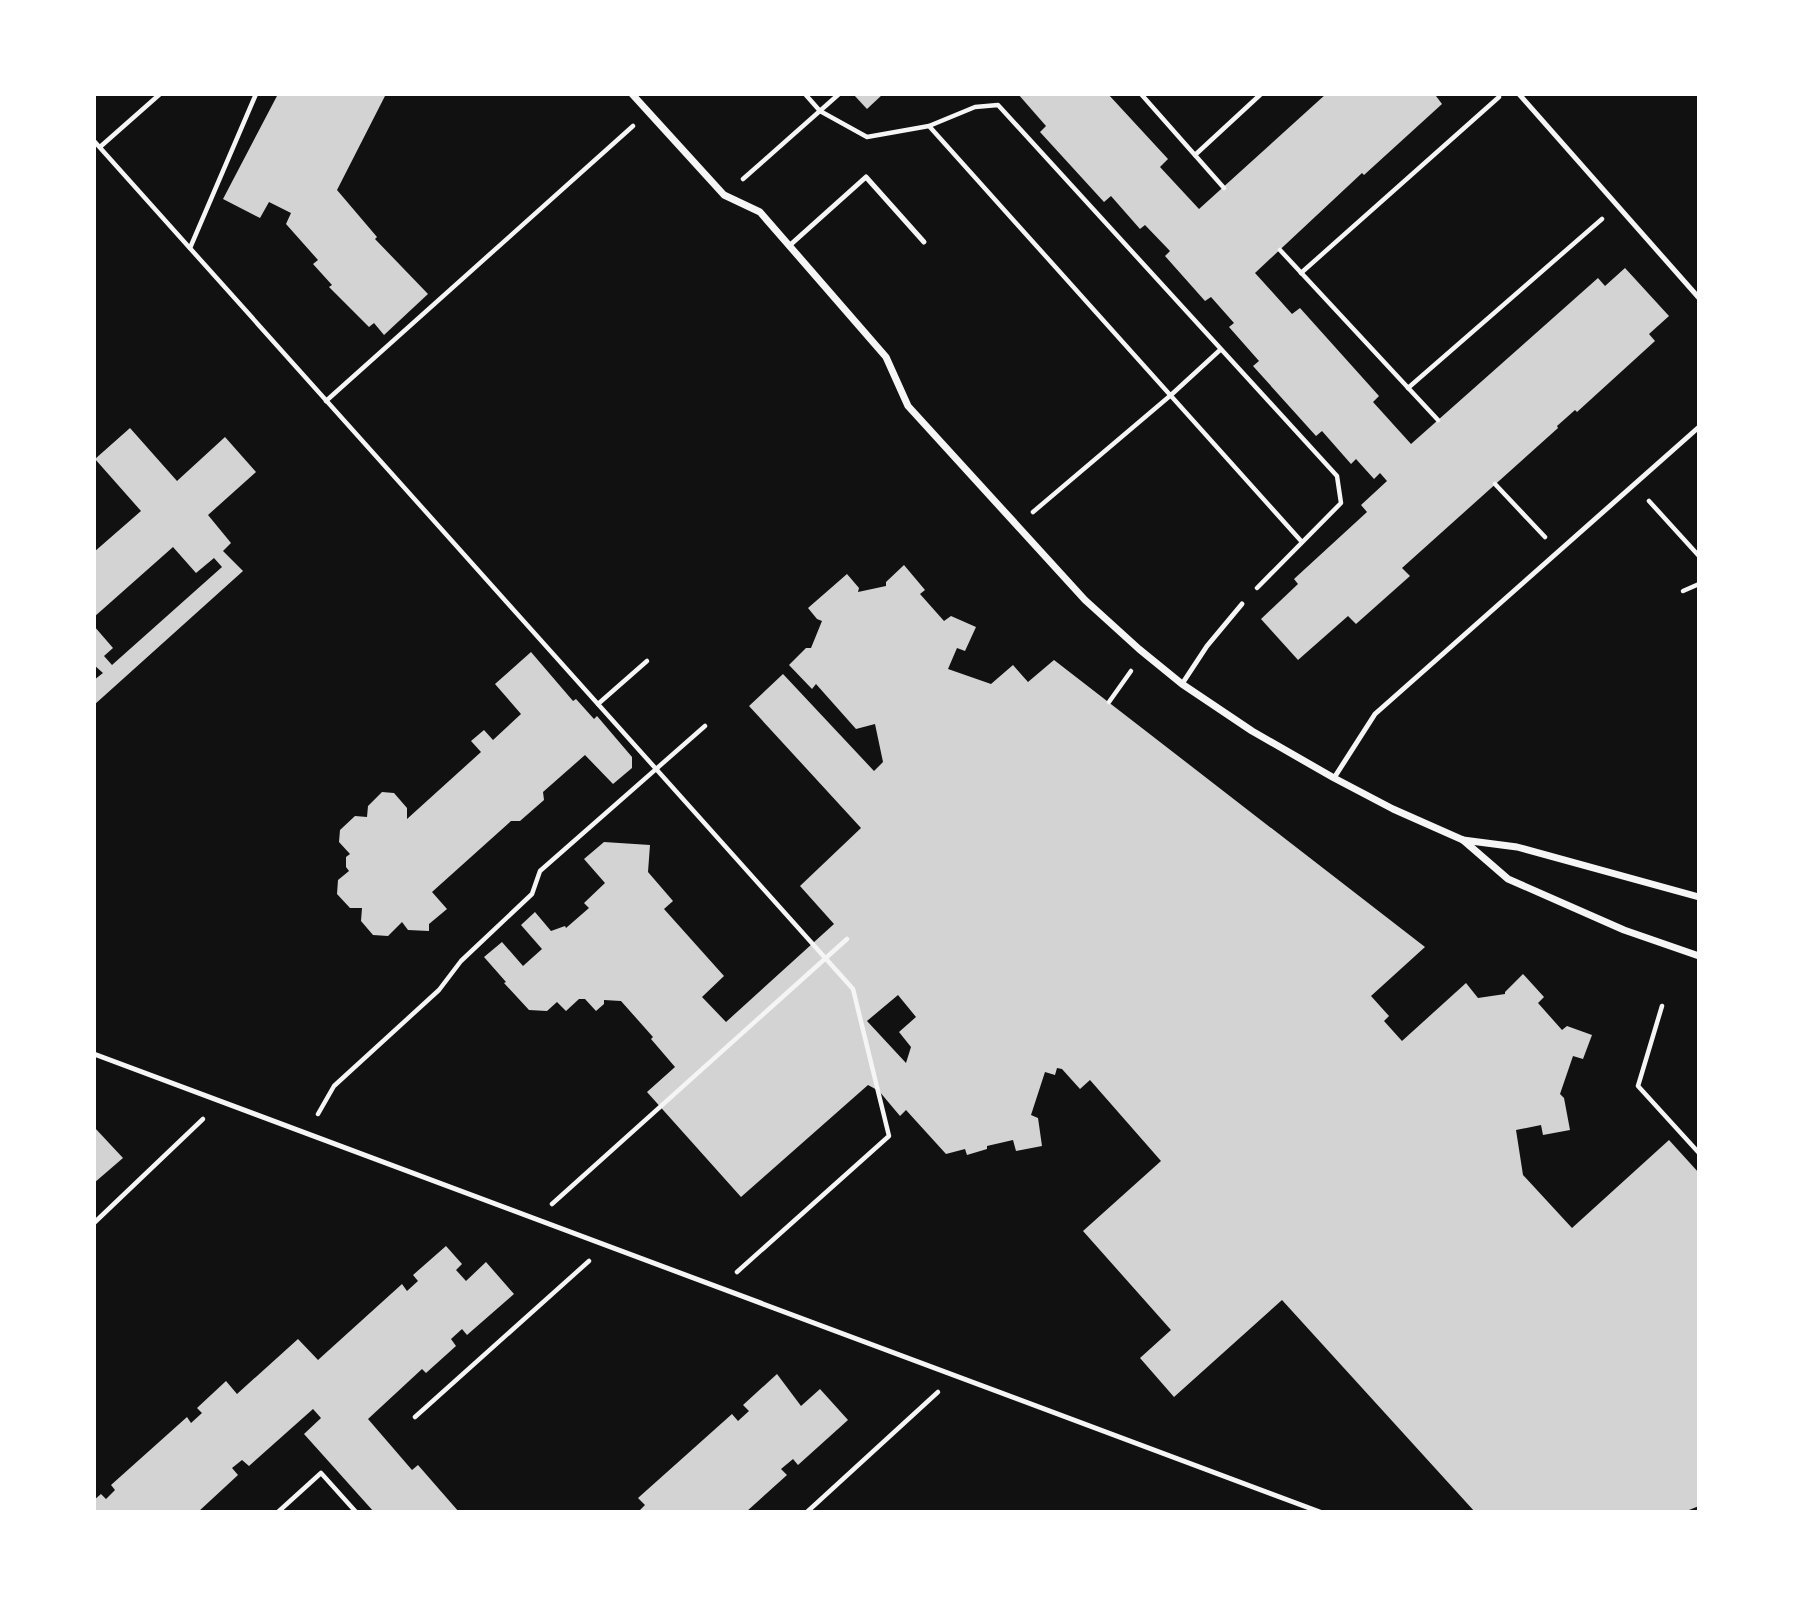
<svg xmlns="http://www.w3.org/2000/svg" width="1793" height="1606" font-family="Merriweather,serif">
  <rect width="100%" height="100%" fill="#111"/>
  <g fill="#d3d3d3" fill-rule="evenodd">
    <polygon points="278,94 386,94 337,190 377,237 375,239 428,294 384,335 374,323 369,327 329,287 332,285 313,264 318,260 286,224 291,213 269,202 260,218 223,199"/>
    <polygon points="853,94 883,94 867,109"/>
    <polygon points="1018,94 1108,94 1168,159 1160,167 1199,209 1326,94 1438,94 1436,96 1442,104 1364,175 1362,173 1255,273 1292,314 1300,308 1379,396 1373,402 1411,444 1598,278 1605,286 1625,268 1669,316 1649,334 1655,341 1577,412 1575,410 1557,426 1558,428 1402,568 1410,576 1356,624 1348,616 1298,660 1261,619 1298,584 1294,579 1367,512 1361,505 1387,481 1380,473 1374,479 1356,459 1351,464 1322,431 1316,436 1253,366 1259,361 1229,327 1234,323 1211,297 1205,301 1165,256 1170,251 1145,225 1140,229 1111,196 1104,202 1040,132 1046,126"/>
    <polygon points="130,428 177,481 225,437 256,472 208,515 231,543 223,551 243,571 94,705 94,680 103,673 94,665 94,626 113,648 104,656 112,665 222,567 214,558 196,573 173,547 94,617 94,552 141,511 95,459"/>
    <path d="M904,565l21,25 -5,4 24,27 7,-5 25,11 -11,24 -8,-3 -9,21 43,15 22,-19 15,17 26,-22 371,287 -54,49 18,20 -5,5 18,20 64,-58 12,15 27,-4v-2l18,-18 21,23 -6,6 24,27 5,-4 25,9 -9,24 -10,-3 -13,38 4,4 6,32 -27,5 -2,-10 -25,5 7,45 49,53 97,-88 30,33v333l-15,6h-209l-193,-212 -108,97 -34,-39 31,-28 -88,-99 78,-70 -71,-81 -10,9 -18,-20 -5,-1 -2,7 -10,-3 -14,43 7,3 4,28 -26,5 -3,-11 -26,6v3l-20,6 -2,-6 -19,5 -40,-44 -6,6 -21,-25 -11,-6 -127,112 -94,-105 28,-25 -24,-28 2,-2 -32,-36 -17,-1v4l-8,7 -11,-12h-6l-13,12 -9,-9 -10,9 -18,-1 -25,-27 2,-1 -22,-25 18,-15 21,24 19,-17 -21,-24 14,-13 16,19 14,-5 1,2 23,-20 -5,-5 21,-20 -21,-24 20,-17 46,3 -2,27 25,29 -9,8 60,67 -22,21 24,25 108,-98 -34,-38 61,-58 -112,-122 34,-32 91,97 9,-9 -8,-38 -19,5 -40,-45 -4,5 -23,-24 17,-17h5l11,-27 -5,-2 -9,-11 39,-34 12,14 -1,4 28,-6v-4zM898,995l18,22 -17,15 12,15 -5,16 -39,-42z"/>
    <polygon points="531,652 573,701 576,699 594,719 597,716 632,757 632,768 613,784 585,755 543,792 544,800 520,821 511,821 432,892 447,909 429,924 429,931 408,930 402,922 388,936 373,935 361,921 362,908 350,908 337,894 338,880 349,871 346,867 346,857 350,854 339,842 340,830 355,816 367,817 368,806 382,792 394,793 407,808 407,819 481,752 471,741 484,730 493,740 521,714 495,684"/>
    <polygon points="94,1127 123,1158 94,1183"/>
    <polygon points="446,1246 462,1264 456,1270 466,1281 486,1262 514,1294 467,1335 462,1329 451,1339 456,1346 426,1373 422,1369 368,1419 412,1470 418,1465 459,1512 374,1512 304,1434 321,1418 313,1409 249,1466 242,1460 232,1468 238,1475 198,1512 94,1512 94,1500 101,1494 106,1499 115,1490 111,1485 187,1417 191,1423 202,1413 197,1408 226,1381 237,1394 298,1339 318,1360 402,1284 407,1291 418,1281 413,1275"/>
    <polygon points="777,1374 801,1406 820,1389 848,1420 798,1465 793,1459 781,1469 787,1475 746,1512 638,1512 645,1505 638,1498 732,1414 738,1421 749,1411 743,1405"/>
  </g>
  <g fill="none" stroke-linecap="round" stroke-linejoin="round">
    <g stroke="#f5f5f5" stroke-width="4.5">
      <polyline points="805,94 820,111 867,137 929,126 1302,542"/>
      <polyline points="1141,94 1224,188"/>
      <polyline points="929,126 975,107 998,105 1337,476 1341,503 1257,588"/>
      <polyline points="94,141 853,989 889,1136 737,1272"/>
      <polyline points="100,147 160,94"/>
      <polyline points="1195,155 1261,94"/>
      <polyline points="743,179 839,94"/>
      <polyline points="190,248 256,94"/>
      <polyline points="1280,250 1438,420"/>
      <polyline points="1301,273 1499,97"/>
      <polyline points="1408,388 1602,219"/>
      <polyline points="326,401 633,126"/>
      <polyline points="1495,484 1545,537"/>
      <polyline points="1649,501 1699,556"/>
      <polyline points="1033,512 1171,395 1220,350"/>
      <polyline points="1683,591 1699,584"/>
      <polyline points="1109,702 1131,671"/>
      <polyline points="598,704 647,661"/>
      <polyline points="1662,1006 1638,1086 1699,1153"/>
      <polyline points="318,1114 334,1086 439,990 461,961 532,894 540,871 705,726"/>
      <polyline points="552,1204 847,939"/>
      <polyline points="94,1223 203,1119"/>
      <polyline points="415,1417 589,1261"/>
      <polyline points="278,1512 321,1473 356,1512"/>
      <polyline points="807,1512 938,1392"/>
    </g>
    <g stroke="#f5f5f5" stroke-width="5">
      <polyline points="1519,94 1699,298"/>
      <polyline points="789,246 866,177 924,242"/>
      <polyline points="1182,684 1207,646 1242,604"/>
      <polyline points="1334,778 1375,714 1699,427"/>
      <polyline points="94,1054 1320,1512"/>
    </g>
    <g stroke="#f5f5f5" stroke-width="7">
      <polyline points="632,94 724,195 760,212 886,357 908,406 1085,600 1139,649 1182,684 1252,731 1334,778 1393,809 1463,840 1517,847 1699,897"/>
      <polyline points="1463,840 1508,879 1624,930 1699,956"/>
    </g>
  </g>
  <rect width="1793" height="1606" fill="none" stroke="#ffffff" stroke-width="192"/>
</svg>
